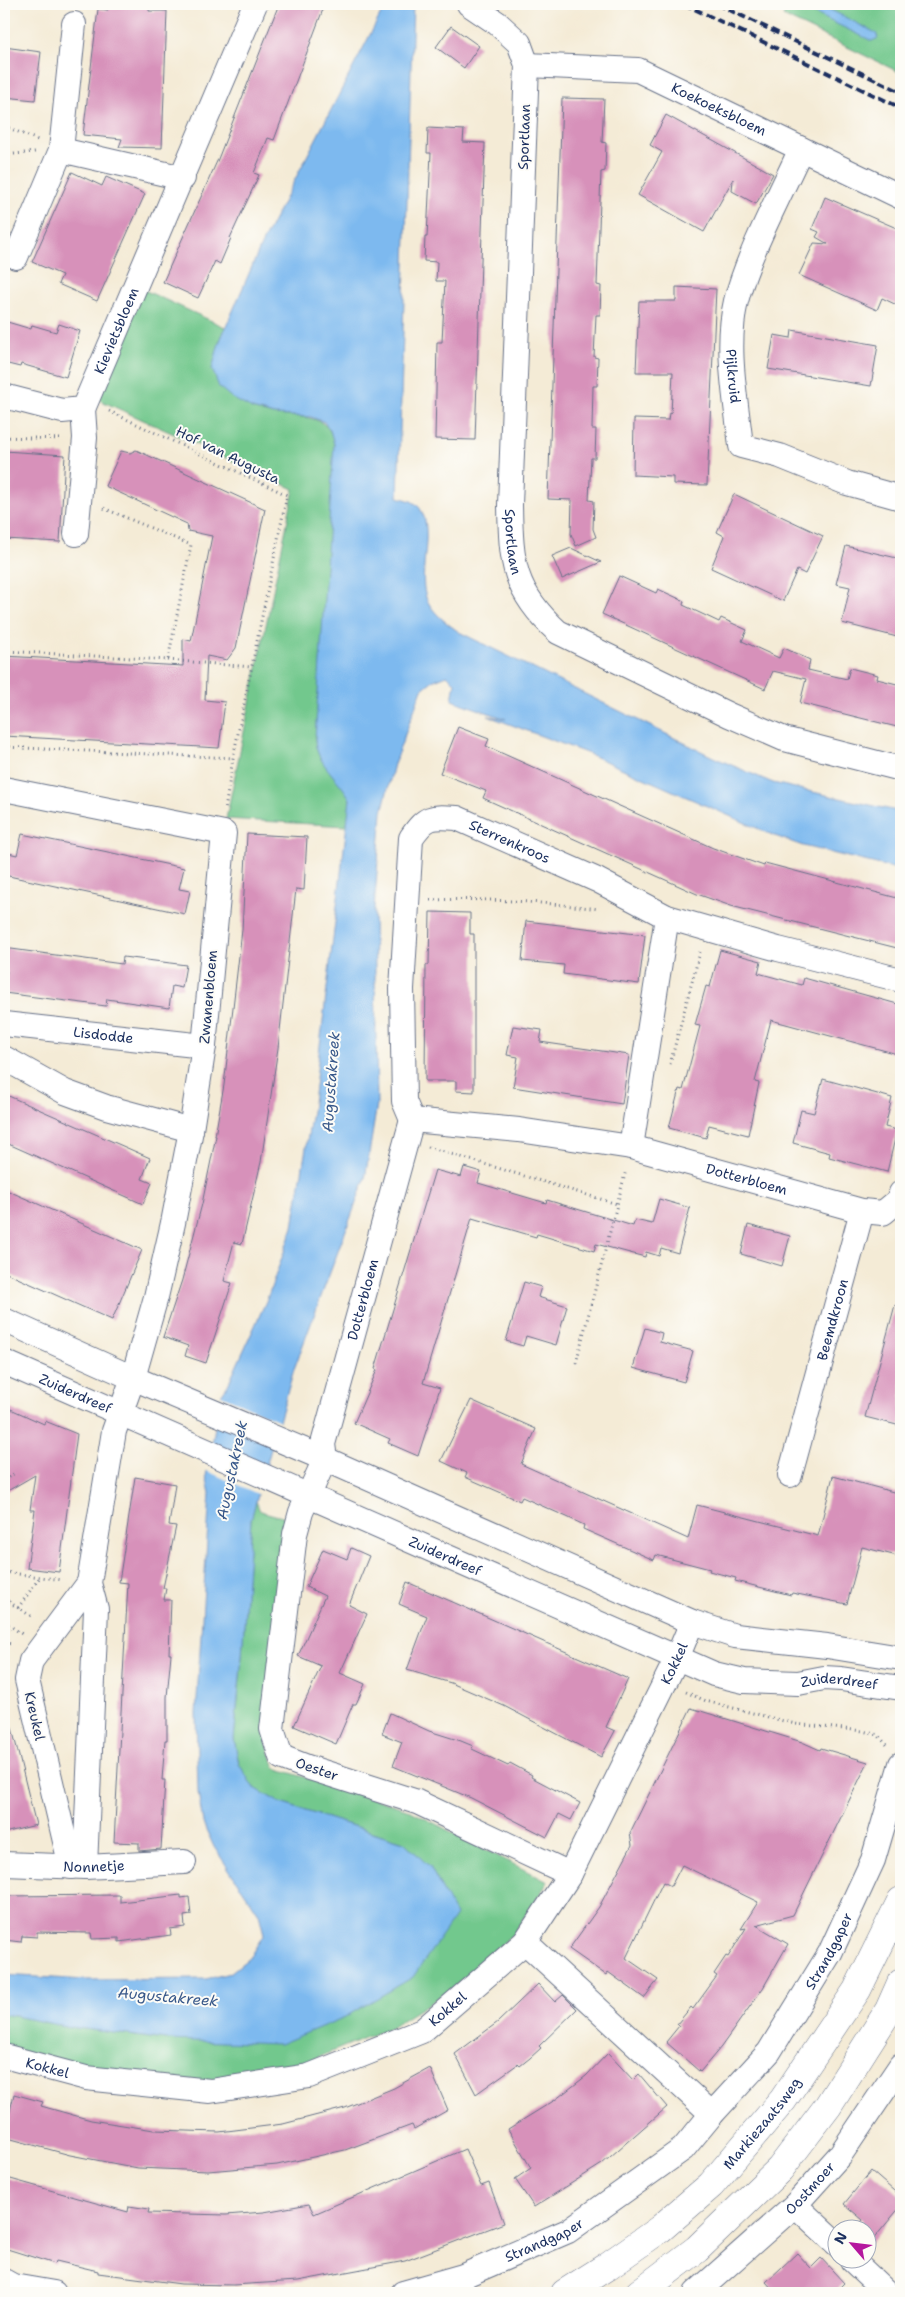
<svg xmlns="http://www.w3.org/2000/svg" width="905" height="2297" font-family="'Shantell Sans',sans-serif">
  <rect width="100%" height="100%" fill="#fdfcf7"/>
  <filter id="ink" filterUnits="userSpaceOnUse"><feTurbulence type="fractalNoise" baseFrequency=".02" numOctaves="2"/><feDisplacementMap in="SourceGraphic" scale="10" xChannelSelector="R" yChannelSelector="G"/><feConvolveMatrix kernelMatrix="1 2 1 2 8 2 1 2 1" color-interpolation-filters="sRGB"/></filter>
  <filter id="wash" filterUnits="userSpaceOnUse"><feTurbulence type="fractalNoise" baseFrequency=".0096" numOctaves="4" result="noise"/><feDisplacementMap in="SourceGraphic" scale="20" xChannelSelector="R" yChannelSelector="G"/><feGaussianBlur stdDeviation="1.12" result="paint"/><feColorMatrix in="noise" values="0 0 0 0 0 0 0 0 0 0 0 0 0 0 0 0 0 1.4 0 .05"/><feComposite in="paint" operator="in"/></filter>
  <g filter="url(#wash)">
    <rect width="100%" height="100%" fill="#f4ebd6"/>
    <g fill="#72c88d" stroke="#467c76">
      <polygon points="789,4 887,4 895,8 897,4 901,4 901,73 783,16"/>
      <path d="M144,290l81,37 -6,16 33,66c7,2 15,5 23,6 23,3 55,-3 59,29 2,11 -1,24 0,35l-19,260c2,29 30,38 35,60 2,8 -2,19 -4,27l-120,-7 68,-330 -199,-91z"/>
      <polygon points="256,1501 260,1511 286,1518 266,1740 275,1768 407,1809 548,1882 513,1934 452,1989 391,2027 305,2063 212,2083 89,2071 4,2048 4,2014 70,2027 166,2040 404,1842 280,1803 252,1787 239,1764 234,1739 242,1656 251,1519"/>
    </g>
    <g fill="#7db9ef" stroke="#4c74a6">
      <path d="M386,4h27l-15,493c6,2 13,3 18,7 23,20 -2,72 12,98 7,13 20,22 31,30l254,125 60,26 128,29v58l-98,-24 -28,-10 -186,-82 -101,-38 18,3 -54,-19 3,-17 -8,-8 -15,6 -10,8 -28,75 -12,48 -8,97 3,195 -12,75 -71,190 -43,150 -9,137 -8,83 5,25 14,23 27,16 124,39 26,25 26,48 -43,62 -68,40 -65,27 -114,-4 -96,-13 -66,-13v-39l81,5 121,-1 24,-6 19,-15 15,-24 -5,-20 -45,-67 -11,-24 -5,-31 -2,-78 14,-221 -4,-17 15,-81 7,-10 39,-86 26,-72 19,-116 38,-312c-11,-21 -34,-35 -35,-60l19,-295 -4,-14 -6,-8 -13,-5 -37,-2 -22,-6 -20,-11 -13,-11 -7,-18 7,-26 44,-102z"/>
      <polygon points="795,4 819,4 876,33 878,38 872,41"/>
    </g>
    <g fill="#f4ebd6">
      <polygon points="219,1394 280,1421 273,1445 214,1419"/>
      <polygon points="209,1444 267,1469 260,1495 205,1470"/>
    </g>
    <g id="blocks">
      <g fill="#d791ba">
        <polygon points="108,4 149,4 149,11 167,11 162,148 119,147 122,139 83,135 98,9 108,10"/>
        <polygon points="279,4 325,4 274,140 268,138 254,173 259,175 230,238 231,238 220,264 215,261 198,298 163,282 218,159"/>
        <polygon points="451,26 479,46 464,68 436,47"/>
        <polygon points="4,47 41,52 35,100 4,97"/>
        <polygon points="562,98 604,99 602,142 606,143 605,171 601,172 597,285 601,286 600,315 596,315 594,357 598,358 597,386 593,386 592,429 596,429 595,458 591,458 589,500 594,501 593,529 596,537 576,546 571,534 572,500 548,499"/>
        <polygon points="666,115 773,174 756,204 732,191 733,179 704,232 638,195 662,152 650,145"/>
        <polygon points="428,128 464,130 463,142 485,143 475,440 435,439 437,342 442,342 445,281 436,281 437,262 424,261 425,237 427,237 431,153 427,153"/>
        <polygon points="72,172 102,186 106,177 145,194 97,301 58,284 62,275 32,262"/>
        <polygon points="825,197 901,230 901,307 882,298 877,310 799,275 814,243 828,244 816,237 819,232 812,229"/>
        <polygon points="676,287 716,289 707,485 673,484 673,477 633,475 634,419 668,420 669,413 671,414 673,372 636,372 639,301 676,301"/>
        <polygon points="4,321 31,329 32,325 56,332 59,324 80,331 66,377 21,364 20,367 4,363"/>
        <polygon points="792,330 878,345 871,386 768,369 774,335 791,338"/>
        <polygon points="136,450 265,509 236,648 227,660 207,656 205,700 225,702 219,748 4,736 4,656 183,666 183,639 191,641 212,536 188,531 187,524 105,486 121,451 130,453"/>
        <polygon points="4,451 65,455 60,542 4,539"/>
        <polygon points="734,494 823,536 805,574 797,570 783,601 711,568 724,536 717,532"/>
        <polygon points="846,546 901,559 901,638 842,623 850,587 836,584"/>
        <polygon points="571,548 601,562 562,579 552,556"/>
        <polygon points="619,576 656,593 658,589 684,601 683,605 719,622 721,618 747,630 742,641 779,658 784,648 810,660 808,670 847,679 850,668 878,675 877,679 901,685 901,728 800,703 806,679 773,671 765,689 602,614"/>
        <polygon points="458,727 489,739 486,746 713,848 764,866 765,863 901,899 901,949 731,906 697,894 483,798 486,791 440,773"/>
        <polygon points="22,834 184,868 179,889 190,891 185,914 4,875 4,852 17,855"/>
        <polygon points="247,834 307,837 304,890 296,889 278,1048 261,1162 242,1244 234,1242 229,1261 224,1281 232,1283 206,1363 185,1356 188,1346 163,1337 182,1280 202,1204 216,1136 215,1136 224,1085 242,930"/>
        <polygon points="430,912 470,913 470,934 474,934 474,1092 456,1091 456,1081 425,1081 426,965 429,965"/>
        <polygon points="526,921 645,935 639,984 563,974 564,965 522,961"/>
        <polygon points="4,948 122,964 123,957 186,965 182,988 172,986 169,1008 107,999 106,1006 4,993 7,971 4,971"/>
        <polygon points="720,950 761,961 758,973 802,985 804,978 901,1005 901,1055 771,1020 755,1082 759,1083 748,1135 709,1125 706,1138 669,1128 679,1089 683,1090 700,1026 695,1025 706,986 710,987"/>
        <polygon points="513,1026 542,1030 540,1042 629,1055 622,1104 513,1087 518,1057 507,1055"/>
        <polygon points="823,1079 892,1098 885,1127 897,1130 887,1172 829,1157 830,1153 793,1143 801,1110 814,1113"/>
        <polygon points="4,1094 150,1158 142,1179 152,1183 143,1204 4,1142"/>
        <polygon points="464,1167 481,1172 478,1183 546,1203 547,1200 633,1226 635,1220 652,1224 659,1199 690,1208 678,1253 661,1248 659,1256 646,1252 645,1257 596,1244 594,1251 537,1234 536,1237 472,1218 423,1383 440,1388 418,1456 388,1443 390,1439 354,1423 377,1370 375,1369 435,1170 461,1177"/>
        <polygon points="4,1189 142,1250 112,1320 4,1272"/>
        <polygon points="748,1225 790,1236 782,1266 741,1254"/>
        <polygon points="524,1282 541,1287 538,1297 567,1306 556,1345 526,1336 523,1346 506,1341"/>
        <polygon points="895,1305 901,1306 901,1426 865,1417"/>
        <polygon points="645,1328 662,1333 660,1342 693,1351 684,1382 633,1368"/>
        <polygon points="471,1400 536,1429 521,1464 688,1539 697,1505 818,1536 833,1476 901,1494 901,1557 862,1547 847,1604 792,1593 791,1595 735,1581 736,1578 709,1571 710,1569 656,1555 654,1560 583,1529 584,1525 567,1517 522,1497 520,1501 465,1477 467,1473 441,1461"/>
        <polygon points="4,1406 44,1424 45,1421 77,1434 59,1572 27,1568 35,1510 30,1510 35,1475 4,1493"/>
        <polygon points="135,1477 175,1484 169,1525 176,1526 163,1588 166,1588 164,1600 171,1600 169,1654 171,1654 167,1697 167,1740 165,1740 162,1780 165,1780 161,1849 139,1851 139,1843 114,1842 128,1583 119,1582"/>
        <polygon points="351,1548 369,1556 349,1605 367,1614 340,1673 365,1684 356,1704 353,1704 336,1744 294,1726 321,1666 298,1656 325,1596 306,1587 323,1549 347,1559"/>
        <polygon points="407,1582 628,1679 606,1727 615,1731 601,1757 504,1706 451,1683 407,1670 427,1616 399,1604"/>
        <polygon points="691,1708 802,1742 820,1750 821,1748 868,1762 793,1915 756,1925 788,1944 763,1988 721,2047 700,2072 666,2042 679,2026 677,2024 691,2007 693,2009 717,1976 714,1974 726,1956 728,1957 746,1928 741,1929 758,1902 682,1865 671,1886 663,1882 626,1958 658,1980 644,1998 608,1972 606,1975 569,1949 599,1907 632,1845 630,1833"/>
        <polygon points="390,1713 429,1731 461,1741 473,1746 472,1749 508,1766 510,1763 532,1775 531,1777 580,1803 571,1820 559,1814 547,1837 471,1798 393,1766 402,1742 382,1734"/>
        <polygon points="11,1724 36,1825 4,1833 4,1725"/>
        <polygon points="120,1895 120,1902 181,1895 181,1898 189,1897 191,1915 184,1916 185,1927 170,1929 171,1935 119,1942 119,1938 92,1939 91,1933 37,1932 37,1937 22,1936 21,1942 4,1940 4,1896"/>
        <polygon points="538,1984 555,2002 563,1995 577,2009 539,2046 541,2048 530,2058 520,2066 518,2064 476,2094 455,2054 498,2022"/>
        <polygon points="608,2053 633,2080 639,2074 667,2107 602,2164 534,2207 515,2179 531,2168 508,2129 555,2100 586,2076"/>
        <polygon points="430,2068 448,2110 414,2129 412,2125 345,2150 277,2165 208,2171 138,2168 70,2155 4,2137 14,2094 43,2102 41,2106 91,2120 154,2130 219,2132 283,2124 345,2108 394,2088"/>
        <polygon points="465,2149 481,2186 489,2183 504,2223 405,2261 298,2281 233,2285 181,2284 98,2273 98,2271 56,2261 55,2264 4,2248 4,2190 7,2178 128,2212 129,2206 149,2209 148,2213 226,2215 264,2212 309,2204 314,2214"/>
        <polygon points="871,2171 901,2197 901,2206 871,2242 868,2239 868,2230 856,2229 863,2220 844,2204"/>
        <polygon points="797,2253 811,2268 821,2258 844,2283 834,2293 776,2293 766,2282"/>
      </g>
    </g>
  </g>
  <g filter="url(#ink)">
    <use href="#blocks" fill-opacity="0" stroke="#677188" stroke-width="1"/>
    <g fill="none" stroke-linecap="round" stroke-linejoin="round">
      <defs>
        <g id="minor">
          <path id="s1" d="M469,4l28,19 22,20 8,22 -17,440c1,58 3,86 48,127l171,83 55,24 117,30"/>
          <path id="s2" d="M527,65l111,5 263,127"/>
          <path id="s3" d="M801,149c-21,46 -53,105 -65,152 -11,47 0,98 5,145l39,10 67,27 54,15"/>
          <polyline points="61,150 183,178"/>
          <polyline points="16,257 61,150 74,24"/>
          <path id="s4" d="M4,396l58,15 21,-2 172,-405"/>
          <polyline points="76,534 85,438 83,409"/>
          <polyline points="4,789 224,833 204,1046 191,1130 173,1223 156,1297 133,1378 114,1431 89,1583 96,1609 85,1867"/>
          <path id="s5" d="M4,1024l200,22"/>
          <polyline points="4,1058 65,1092 106,1107 191,1130"/>
          <path id="s6" d="M412,1120l-8,-19 -2,-112 9,-151c15,-22 20,-22 46,-20l140,62 70,37 111,32 123,31"/>
          <polyline points="631,1147 667,917"/>
          <polyline points="4,1320 133,1378 325,1459 692,1622 735,1636 827,1646 901,1658"/>
          <path id="s7" d="M4,1362l710,312 30,7 54,2 26,-5 17,1 60,9"/>
          <path id="s8" d="M790,1475l72,-264"/>
          <path id="s9" d="M4,1864l81,3 99,-5"/>
          <polyline points="71,1867 27,1680 31,1661 89,1583"/>
          <path id="s10" d="M570,1874l-153,-72 -110,-35 -26,-10 -9,-28 23,-195 6,-22 24,-53 -2,-15 89,-324 107,10 112,17 231,64 21,2 17,-14 1,-6"/>
          <polyline points="525,1942 712,2114"/>
          <path id="s11" d="M4,2056l82,22 124,13 99,-15 113,-45 103,-89 45,-68 107,-216 15,-36"/>
          <polyline points="795,2205 838,2245"/>
          <polyline points="852,2260 887,2293"/>
          <polyline points="4,2281 13,2286 54,2293"/>
          <path id="s12" d="M403,2293l60,-17 105,-45 115,-82 29,-35 57,-62 61,-99 43,-93 28,-96"/>
          <path id="s13" d="M696,2293l99,-88 45,-50 61,-90"/>
        </g>
        <g id="major">
          <path id="s14" d="M565,2293l41,-26 54,-38 51,-44 72,-85 74,-110 44,-89"/>
          <polyline points="639,2293 697,2249 780,2169 828,2106 889,2010 901,1983"/>
        </g>
      </defs>
      <use href="#minor" stroke="#677188" stroke-width="26"/>
      <use href="#major" stroke="#677188" stroke-width="29"/>
      <g stroke="#677188" stroke-width="3" stroke-dasharray="1 4" stroke-linecap="butt">
        <polyline points="4,126 40,141"/>
        <polyline points="4,155 35,152"/>
        <polyline points="109,411 287,495 233,758 225,810"/>
        <polyline points="4,437 61,439"/>
        <polyline points="4,651 168,660 191,545 101,507"/>
        <polyline points="168,660 252,667"/>
        <polyline points="4,747 233,758"/>
        <path d="M430,900c57,-2 112,2 169,9"/>
        <polyline points="670,1064 700,952"/>
        <polyline points="428,1147 617,1204"/>
        <polyline points="576,1363 626,1170"/>
        <polyline points="4,1480 16,1472"/>
        <polyline points="4,1572 63,1580"/>
        <polyline points="4,1597 9,1602 4,1610"/>
        <polyline points="9,1602 34,1618"/>
        <polyline points="18,1608 40,1577"/>
        <polyline points="4,1622 22,1634"/>
        <polyline points="4,1643 13,1644"/>
        <polyline points="686,1692 706,1701 795,1724 863,1731 878,1735 887,1745"/>
      </g>
      <use href="#minor" stroke="#fff" stroke-width="24"/>
      <use href="#major" stroke="#fff" stroke-width="28"/>
      <g stroke="#1b2f5e" stroke-width="4" stroke-dasharray="8 4" stroke-linecap="butt">
        <polyline points="684,4 901,108"/>
        <polyline points="717,4 901,92"/>
      </g>
    </g>
  </g>
  <g text-anchor="middle" stroke-width="4" stroke-linejoin="round" paint-order="stroke">
    <g font-size="14" fill="#1b2f5e" stroke="#fdfcf7">
      <text dy="5" stroke="none"><textPath href="#s2" startOffset="201">Koekoeksbloem</textPath></text>
      <text transform="translate(524 137) rotate(-88)" y="5">Sportlaan</text>
      <text dy="5" stroke="none"><textPath href="#s4" startOffset="166">Kievietsbloem</textPath></text>
      <text dy="5" stroke="none"><textPath href="#s3" startOffset="241">Pijlkruid</textPath></text>
      <text transform="translate(228 455) rotate(26)" y="5">Hof van Augusta</text>
      <text dy="5" stroke="none"><textPath href="#s1" startOffset="564">Sportlaan</textPath></text>
      <text dy="5" stroke="none"><textPath href="#s6" startOffset="396">Sterrenkroos</textPath></text>
      <text transform="translate(208 997) rotate(-85)" y="5">Zwanenbloem</text>
      <text dy="5" stroke="none"><textPath href="#s5" startOffset="100">Lisdodde</textPath></text>
      <text dy="5" stroke="none"><textPath href="#s10" startOffset="1311">Dotterbloem</textPath></text>
      <text dy="5" stroke="none"><textPath href="#s10" startOffset="784">Dotterbloem</textPath></text>
      <text dy="5" stroke="none"><textPath href="#s8" startOffset="161">Beemdkroon</textPath></text>
      <text dy="5" stroke="none"><textPath href="#s7" startOffset="78">Zuiderdreef</textPath></text>
      <text dy="5" stroke="none"><textPath href="#s7" startOffset="482">Zuiderdreef</textPath></text>
      <text dy="5" stroke="none"><textPath href="#s11" startOffset="884">Kokkel</textPath></text>
      <text dy="5" stroke="none"><textPath href="#s7" startOffset="902">Zuiderdreef</textPath></text>
      <text transform="translate(35 1716) rotate(77)" y="5">Kreukel</text>
      <text transform="translate(317 1769) rotate(19)" y="5">Oester</text>
      <text dy="5" stroke="none"><textPath href="#s9" startOffset="90">Nonnetje</textPath></text>
      <text dy="5" stroke="none"><textPath href="#s12" startOffset="565">Strandgaper</textPath></text>
      <text dy="5" stroke="none"><textPath href="#s11" startOffset="465">Kokkel</textPath></text>
      <text dy="5" stroke="none"><textPath href="#s11" startOffset="45">Kokkel</textPath></text>
      <text dy="5" stroke="none"><textPath href="#s14" startOffset="262">Markiezaatsweg</textPath></text>
      <text dy="5" stroke="none"><textPath href="#s13" startOffset="155">Oostmoer</textPath></text>
      <text dy="5" stroke="none"><textPath href="#s12" startOffset="151">Strandgaper</textPath></text>
    </g>
    <g font-size="15" font-style="italic" fill="#38588a" stroke="#fdfcf7">
      <text transform="translate(331 1082) rotate(-86)" y="5">Augustakreek</text>
      <text transform="translate(232 1470) rotate(-78)" y="5">Augustakreek</text>
      <text transform="translate(168 1997) rotate(5)" y="5">Augustakreek</text>
    </g>
  </g>
  <rect width="905" height="2297" fill="none" stroke="#fdfcf7" stroke-width="20"/>
  <g transform="translate(852 2244) rotate(298)"><circle r="24" fill="#fdfcf7" stroke="#a3aaba"/>
  <path d="M0-4L9 19L0 12L-9 19Z" fill="#b5179e"/>
  <text y="-8" font-size="14" font-weight="bold" text-anchor="middle" fill="#1b2f5e">N</text>
  </g>
</svg>
